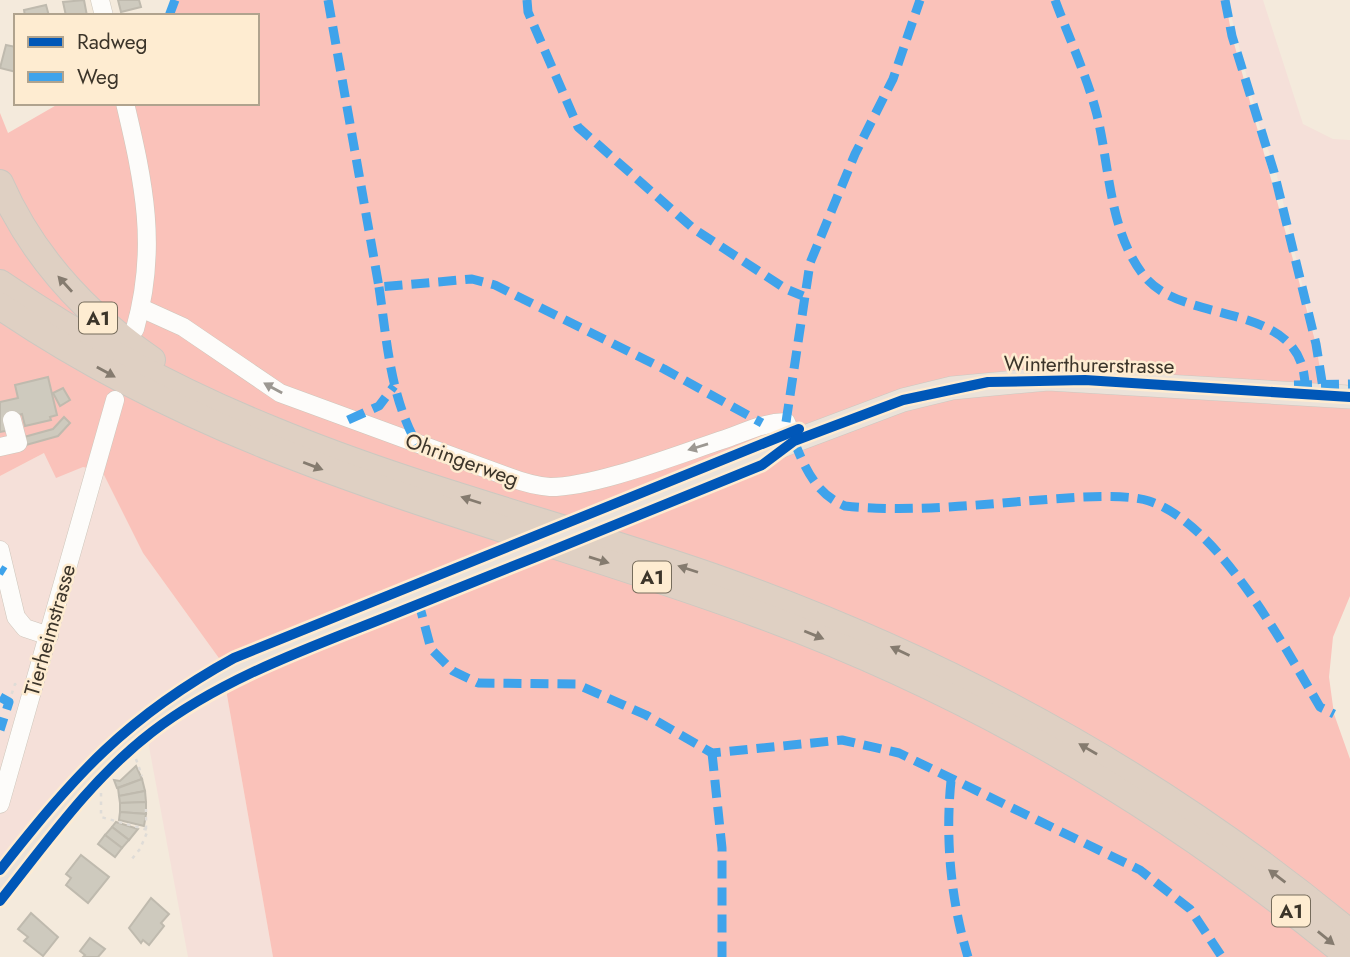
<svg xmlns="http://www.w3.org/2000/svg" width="1350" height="957" font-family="Jost,sans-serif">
  <rect width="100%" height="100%" fill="#f4eadc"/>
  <g fill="#f5e0d9">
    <polygon points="1227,0 1263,0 1303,124 1333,139 1350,140 1350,397 1324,395 1316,344 1274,163 1262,136"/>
    <polygon points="44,453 102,471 143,553 221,661 273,957 188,957 145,725 0,885 0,476"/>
  </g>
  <polygon fill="#fac2ba" points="175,0 1225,0 1232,36 1316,344 1324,395 1350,397 1350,596 1333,637 1329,677 1334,714 1350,759 1350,957 273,957 221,661 143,553 102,471 83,467 56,478 44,453 0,476 0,113 8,133 60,103 257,103 257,16 169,16"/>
  <g fill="#cecabe" stroke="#bfbaae" stroke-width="2">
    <polygon points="84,0 87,16 66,16 63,2"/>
    <polygon points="118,0 139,0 141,7 121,12"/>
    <polygon points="46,5 49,16 25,16 24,10"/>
    <polygon points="6,45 16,47 16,72 0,68"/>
    <polygon points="48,377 57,415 50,417 51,420 25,426 22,414 8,418 11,430 0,432 0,402 18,398 15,385"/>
    <polygon points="63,388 70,400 60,406 53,393"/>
    <polygon points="64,417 70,423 58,436 26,445 24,437 53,429"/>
    <polygon points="136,766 142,779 117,788 114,780 120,781"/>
    <polygon points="142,779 145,791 119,796 118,788"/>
    <polygon points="145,791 146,802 120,803 119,796"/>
    <polygon points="146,802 146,814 120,812 120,803"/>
    <polygon points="120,812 146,814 144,826 119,820"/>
    <polygon points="116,822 138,829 129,840 112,827"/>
    <polygon points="112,827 129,840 122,848 105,835"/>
    <polygon points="105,835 122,848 115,857 98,844"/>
    <polygon points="81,855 109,877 88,903 66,885 71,878 66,874"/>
    <polygon points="151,898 169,914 161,923 164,926 149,945 143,940 141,943 129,928"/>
    <polygon points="31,913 58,937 43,956 24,941 28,937 18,929"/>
    <polygon points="90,938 105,949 98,957 83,957 85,955 80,951"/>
  </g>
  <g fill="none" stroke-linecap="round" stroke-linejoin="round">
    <defs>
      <g id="minor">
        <polyline points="100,0 104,16"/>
        <path d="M125,103c19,80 33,145 10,226"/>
        <path d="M141,308l42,19 97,66 229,84c13,5 27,9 41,10 46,0 129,-33 175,-48 24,-8 36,-16 61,-17l8,19"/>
        <polyline points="0,447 18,443 12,420"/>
        <polyline points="0,550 16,617 25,628 49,636"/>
        <polyline points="0,804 115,400"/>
      </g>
      <g id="major">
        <polyline points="600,520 794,441 903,400 952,388 1048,379 1350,397"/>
        <polyline points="0,885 91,775 145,725 176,703 239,667 517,554"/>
      </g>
      <g id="highway">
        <path d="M0,183c32,73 87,132 152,177"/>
        <path d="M0,283c86,59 176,108 273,147 145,60 298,97 446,149 229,81 444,198 631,354"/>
        <path d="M0,306c236,161 493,211 755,307 217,79 416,197 594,344"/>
      </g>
    </defs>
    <use href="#minor" stroke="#cec6bb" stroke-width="19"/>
    <use href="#major" stroke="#ccc8c0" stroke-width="24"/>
    <use href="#highway" stroke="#ccc8c0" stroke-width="28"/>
    <g stroke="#dfdcd7" stroke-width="2.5" stroke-dasharray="3.5 5" stroke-linecap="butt">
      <polyline points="9,702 15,684 17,686"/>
      <polyline points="136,759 142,776"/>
      <polyline points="101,793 101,817 148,830 140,849 131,860"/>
      <polyline points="146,829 146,809"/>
    </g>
    <use href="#minor" stroke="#fdfcfa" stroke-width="18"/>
    <use href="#major" stroke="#ebe2d9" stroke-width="23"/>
    <use href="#highway" stroke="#dfd0c3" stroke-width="26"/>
    <defs>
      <polyline id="major-bridge" points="517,554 600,520"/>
    </defs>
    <use href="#major-bridge" stroke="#ccc8c0" stroke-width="24" stroke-linecap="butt"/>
    <use href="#major-bridge" stroke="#ebe2d9" stroke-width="23"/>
    <g stroke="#3fa3eb" stroke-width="9" stroke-dasharray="18 9" stroke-linecap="butt">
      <polyline points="328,0 379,287 472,279 495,285 664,369 762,423"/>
      <polyline points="527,0 528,12 578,127 694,229 786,289 803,296"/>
      <path d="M1055,0c14,38 32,76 42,115 13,53 12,118 48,162 41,50 163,22 160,114"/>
      <polyline points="1225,0 1232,36 1274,172 1316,344 1323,388"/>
      <polyline points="169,16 175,0"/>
      <path d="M379,287c8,54 11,109 38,157"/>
      <polyline points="1294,385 1350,384"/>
      <polyline points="348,420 379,406 394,386"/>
      <polyline points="786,422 810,263 855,154 893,79 920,0"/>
      <path d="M794,441c11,27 22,53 51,65 60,6 121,0 181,-5 30,-2 95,-9 123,0 70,23 135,145 171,206l14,7"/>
      <polyline points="0,569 5,572"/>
      <polyline points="418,600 431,649 453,671 478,683 576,684 646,715 712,753 842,740 899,753 1140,870 1190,909 1222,957"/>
      <polyline points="0,697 9,702 0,730"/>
      <polyline points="712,753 722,848 722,957"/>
      <path d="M951,781c-6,58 0,121 17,176"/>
    </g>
    <defs>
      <g id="cycleway">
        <path d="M0,870c75,-95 126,-153 234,-212l565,-229"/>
        <path d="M0,901c47,-59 92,-123 152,-169 76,-58 169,-88 257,-124 118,-47 235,-95 353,-143l32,-24 109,-41 85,-18 97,-2 265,17"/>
      </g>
    </defs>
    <use href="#cycleway" stroke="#feecd1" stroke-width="15"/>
    <use href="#cycleway" stroke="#0057b8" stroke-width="10"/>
  </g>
  <defs><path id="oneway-solid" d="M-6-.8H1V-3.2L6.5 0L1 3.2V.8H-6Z" transform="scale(1.75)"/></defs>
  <g fill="#857b6f">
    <use href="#oneway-solid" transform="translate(65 284) rotate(-132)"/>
    <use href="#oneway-solid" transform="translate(106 372) rotate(29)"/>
    <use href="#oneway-solid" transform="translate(313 466) rotate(21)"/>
    <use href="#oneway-solid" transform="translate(471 500) rotate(-162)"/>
    <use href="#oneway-solid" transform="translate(599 560) rotate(17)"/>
    <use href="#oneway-solid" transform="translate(688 569) rotate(-162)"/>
    <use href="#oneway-solid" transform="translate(814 635) rotate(22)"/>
    <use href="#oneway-solid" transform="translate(900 651) rotate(-155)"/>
    <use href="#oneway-solid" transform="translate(1088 749) rotate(-150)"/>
    <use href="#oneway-solid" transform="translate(1277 876) rotate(-143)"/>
    <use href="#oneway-solid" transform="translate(1326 938) rotate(39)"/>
  </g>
  <g fill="#9c9892">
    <use href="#oneway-solid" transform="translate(273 388) rotate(-151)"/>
    <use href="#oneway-solid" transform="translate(698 447) rotate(163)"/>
  </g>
  <g text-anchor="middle" stroke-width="5" stroke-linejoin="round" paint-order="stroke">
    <g fill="#feecd1" stroke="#766c5c" stroke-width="2">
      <rect x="79" y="302.5" width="38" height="31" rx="5"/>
      <rect x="633" y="561.5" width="38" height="31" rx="5"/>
      <rect x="1272" y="895.5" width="38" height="31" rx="5"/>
    </g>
    <g font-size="19" font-weight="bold" fill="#3c352a">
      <text x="98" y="325">A1</text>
      <text x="652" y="584">A1</text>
      <text x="1291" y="918">A1</text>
    </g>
    <g font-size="21" fill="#3c352a" stroke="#feecd1">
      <text transform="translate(1089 365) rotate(1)" y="7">Winterthurerstrasse</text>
      <text transform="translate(462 460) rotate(20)" y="7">Ohringerweg</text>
      <text transform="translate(50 630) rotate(-74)" y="7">Tierheimstrasse</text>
    </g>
  </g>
  <rect x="14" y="14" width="245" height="91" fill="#feecd1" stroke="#b0a38e" stroke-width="2"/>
  <rect x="28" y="37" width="35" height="10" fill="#0057b8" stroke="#b0a38e" stroke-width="2"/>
  <text x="77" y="49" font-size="21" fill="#3c352a">Radweg</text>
  <rect x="28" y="72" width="35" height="10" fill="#3fa3eb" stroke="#b0a38e" stroke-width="2"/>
  <text x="77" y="84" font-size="21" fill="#3c352a">Weg</text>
</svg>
